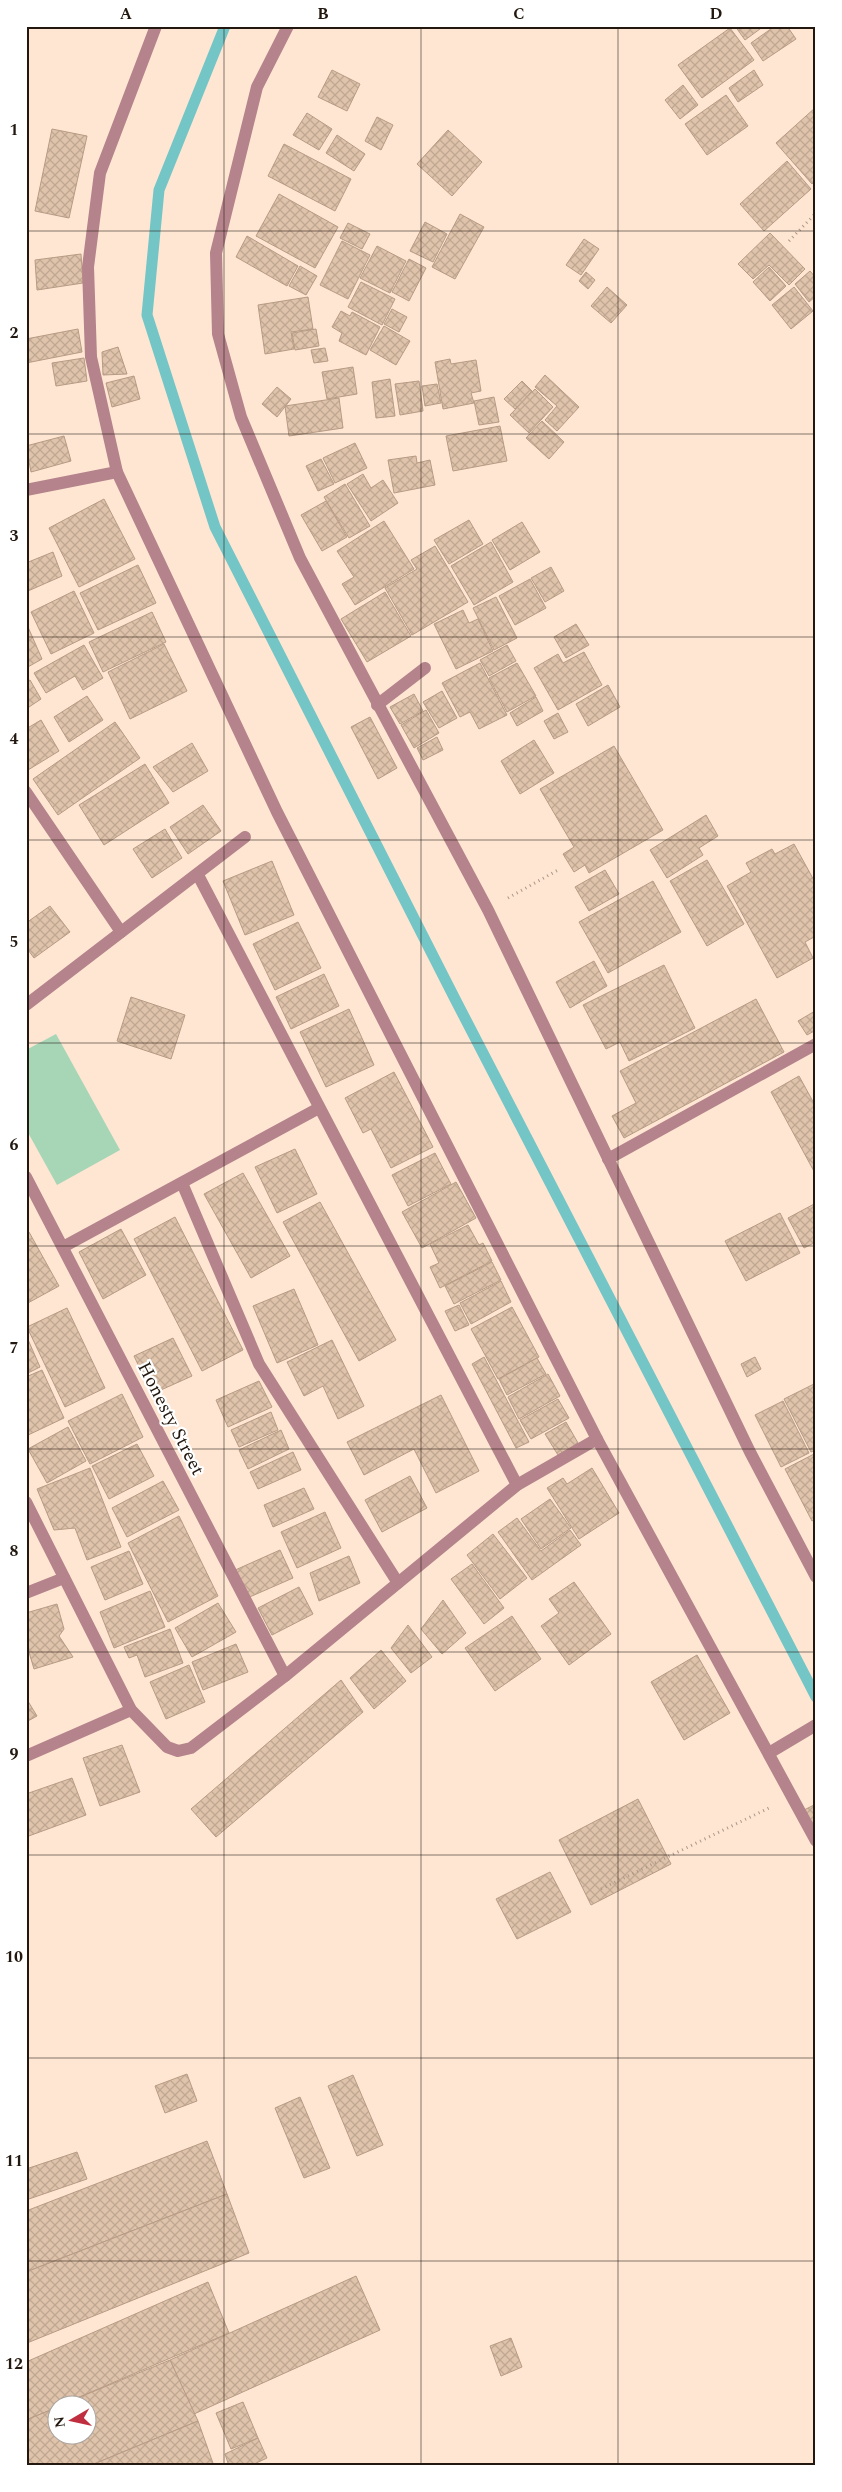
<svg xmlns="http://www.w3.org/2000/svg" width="842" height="2492" font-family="Spectral,serif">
  <defs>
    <pattern id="building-cross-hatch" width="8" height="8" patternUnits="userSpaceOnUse" patternTransform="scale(1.25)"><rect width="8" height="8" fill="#e0c3ab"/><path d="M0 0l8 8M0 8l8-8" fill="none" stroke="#c0a792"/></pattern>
  </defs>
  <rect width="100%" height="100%" fill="#fee6d3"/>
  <polygon fill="#a7d6b6" points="56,1034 120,1150 57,1185 26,1129 26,1050"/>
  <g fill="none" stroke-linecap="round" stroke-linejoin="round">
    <polyline stroke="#73c5c6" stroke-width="11" points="225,26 159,190 147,315 215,527 454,997 816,1697"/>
  </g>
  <g fill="url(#building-cross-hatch)" stroke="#b79b84">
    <polygon points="735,26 764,26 745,40"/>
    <polygon points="775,26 787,26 796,39 763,61 751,43"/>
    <polygon points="730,28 754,60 702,98 678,65"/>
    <polygon points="332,70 360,84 347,111 318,97"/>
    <polygon points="754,70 763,85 738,102 729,88"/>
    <polygon points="683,85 698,105 680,119 665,100"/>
    <polygon points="726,95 748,126 707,155 685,124"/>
    <polygon points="816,107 816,180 812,184 776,143"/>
    <polygon points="307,113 332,129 319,150 293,135"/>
    <polygon points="377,117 393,125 381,150 365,141"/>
    <polygon points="52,129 87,136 69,218 35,211"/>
    <polygon points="448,130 482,162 452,196 417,164"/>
    <polygon points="337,135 365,154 354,171 326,153"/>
    <polygon points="284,144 351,179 335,211 268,176"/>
    <polygon points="787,161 811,189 764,231 740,204"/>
    <polygon points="279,194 338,227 315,268 256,236"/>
    <polygon points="460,214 484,227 455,279 432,267"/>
    <polygon points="425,222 447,234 433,262 410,251"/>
    <polygon points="348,223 370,234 362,249 340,238"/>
    <polygon points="770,233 805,269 789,285 769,265 753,279 738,264"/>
    <polygon points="247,236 298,266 287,286 236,257"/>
    <polygon points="584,239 599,249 581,275 566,265"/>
    <polygon points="342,241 370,255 348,299 320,285"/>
    <polygon points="377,246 406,261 390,293 360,278"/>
    <polygon points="81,254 83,283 37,290 35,260"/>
    <polygon points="409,259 426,268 409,301 392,292"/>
    <polygon points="300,266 317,276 306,295 289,286"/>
    <polygon points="769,267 786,286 770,301 753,282"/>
    <polygon points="810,271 816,278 816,296 809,302 795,284"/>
    <polygon points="586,272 595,280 588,289 579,281"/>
    <polygon points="361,282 395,299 382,325 348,307"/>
    <polygon points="607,287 627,305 611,323 591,306"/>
    <polygon points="794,287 813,311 791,329 772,305"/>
    <polygon points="308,297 313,329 291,332 294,349 265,354 258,305"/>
    <polygon points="392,309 407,317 399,332 384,324"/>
    <polygon points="341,311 350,316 352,312 380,327 366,355 339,341 342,333 332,327"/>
    <polygon points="384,326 410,341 396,365 370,350"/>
    <polygon points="78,329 82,352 26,363 26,339"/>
    <polygon points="316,329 319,346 295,350 292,333"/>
    <polygon points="118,347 127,374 103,375 102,352"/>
    <polygon points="325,348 328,361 314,363 311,350"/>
    <polygon points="84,358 87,381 56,386 52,363"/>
    <polygon points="450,359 451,364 476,360 481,391 471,393 474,403 443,409 435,362"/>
    <polygon points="353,367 357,394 327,399 322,372"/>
    <polygon points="545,375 579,407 557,431 545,420 557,406 535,387"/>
    <polygon points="134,376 140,399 112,407 106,383"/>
    <polygon points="390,379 395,416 376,418 372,382"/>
    <polygon points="419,381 423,411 400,415 395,384"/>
    <polygon points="522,381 532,391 515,409 504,399"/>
    <polygon points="437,384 441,403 425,406 422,386"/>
    <polygon points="277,387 291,399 277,417 262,404"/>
    <polygon points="535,389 553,407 529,433 510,415"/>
    <polygon points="494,397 499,422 479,425 474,401"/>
    <polygon points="339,398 343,428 289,436 285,406"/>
    <polygon points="542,421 564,442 549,459 526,438"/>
    <polygon points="500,426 507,461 453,471 446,436"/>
    <polygon points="64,436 71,461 31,472 26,446"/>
    <polygon points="355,443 367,468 335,483 323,458"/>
    <polygon points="416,456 417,463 430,460 435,485 394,493 388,460"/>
    <polygon points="321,459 334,484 318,491 306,466"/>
    <polygon points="363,474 371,488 383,480 398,503 371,521 347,484"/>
    <polygon points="345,484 370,526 349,538 324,497"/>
    <polygon points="104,499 135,559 79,587 49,528"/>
    <polygon points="326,501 347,537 322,551 301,515"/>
    <polygon points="469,520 483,544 449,564 434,540"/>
    <polygon points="384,521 414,569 355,605 342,584 354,577 337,551"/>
    <polygon points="522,522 540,552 510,570 492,540"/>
    <polygon points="491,542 513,582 474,605 451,566"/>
    <polygon points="435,546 468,602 412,635 385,588 417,569 411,560"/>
    <polygon points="53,552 62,576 28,591 26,563"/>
    <polygon points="138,565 156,603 98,630 80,593"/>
    <polygon points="551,567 564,591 545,602 531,578"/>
    <polygon points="530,579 546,608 515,625 499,596"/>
    <polygon points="74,591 94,633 51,654 31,612"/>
    <polygon points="385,592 411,636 367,662 341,619"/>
    <polygon points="496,597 517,638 494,650 473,608"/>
    <polygon points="463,610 469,623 478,619 493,651 456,669 434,624"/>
    <polygon points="152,612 166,642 103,672 89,642"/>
    <polygon points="576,624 589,645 566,658 554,637"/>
    <polygon points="28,627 42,659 26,668 26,628"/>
    <polygon points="164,644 187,691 130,719 108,672"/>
    <polygon points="84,645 103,678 83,690 75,676 46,693 34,673"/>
    <polygon points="507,645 516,661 489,676 480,660"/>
    <polygon points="584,652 602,685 558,710 534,668 558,654 563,663"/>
    <polygon points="480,663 507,715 479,729 470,712 460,717 442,683"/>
    <polygon points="517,663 536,696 507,712 489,678"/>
    <polygon points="30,680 41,699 26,709 26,682"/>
    <polygon points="608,685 620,707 588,726 576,704"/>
    <polygon points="442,691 457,718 439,728 423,702"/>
    <polygon points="414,694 423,711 400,724 390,707"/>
    <polygon points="87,696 103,720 69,742 54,717"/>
    <polygon points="536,697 543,711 517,726 510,713"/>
    <polygon points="426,710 439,733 414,748 401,725"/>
    <polygon points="558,713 568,732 554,739 544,721"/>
    <polygon points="370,717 397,768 378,779 351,727"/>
    <polygon points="41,720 59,751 28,770 26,766 26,729"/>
    <polygon points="115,722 140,758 58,815 33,779"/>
    <polygon points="437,737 443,750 423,760 417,748"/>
    <polygon points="534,740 554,773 520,794 501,761"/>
    <polygon points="192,743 208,771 173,792 153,767"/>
    <polygon points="614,746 663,830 589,873 585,865 574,872 563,854 574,847 540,789"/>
    <polygon points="145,764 169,803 104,845 79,805"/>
    <polygon points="203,805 221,831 188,854 170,827"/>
    <polygon points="706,815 718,836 699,848 703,855 667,878 650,850"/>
    <polygon points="165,829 182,858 152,878 133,849"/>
    <polygon points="794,844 816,884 816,936 805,942 813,958 777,978 727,886 751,872 746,863 772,849 775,854"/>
    <polygon points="707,860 744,924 707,946 670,881"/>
    <polygon points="272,861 294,915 245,935 223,881"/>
    <polygon points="605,870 619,894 589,911 575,887"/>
    <polygon points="653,881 681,932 608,973 579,922"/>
    <polygon points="50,906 70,932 34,958 26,947 26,923"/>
    <polygon points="298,922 321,968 275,990 253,944"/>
    <polygon points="594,961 607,986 570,1008 556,982"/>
    <polygon points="664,965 695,1028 629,1061 620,1042 606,1049 583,1005"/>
    <polygon points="324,974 339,1006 291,1029 276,997"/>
    <polygon points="131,997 185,1015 171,1059 117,1041"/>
    <polygon points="756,999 784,1052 624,1138 612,1116 636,1103 620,1071"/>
    <polygon points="349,1009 374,1065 326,1087 300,1032"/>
    <polygon points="815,1011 816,1030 807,1035 798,1021"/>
    <polygon points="394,1072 433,1147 391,1168 371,1129 363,1133 345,1098"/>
    <polygon points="799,1076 816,1107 816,1175 771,1092"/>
    <polygon points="295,1149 317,1194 277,1213 255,1167"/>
    <polygon points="435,1153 451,1184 408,1206 392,1175"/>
    <polygon points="243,1173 290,1256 251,1278 204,1194"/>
    <polygon points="456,1182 476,1218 422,1248 402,1212"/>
    <polygon points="320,1202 396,1340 359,1361 283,1222"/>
    <polygon points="816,1203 816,1242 804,1248 788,1218"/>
    <polygon points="780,1213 800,1253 746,1281 725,1241"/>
    <polygon points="175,1217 243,1350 202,1371 134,1239"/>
    <polygon points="468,1225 479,1245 483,1243 492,1261 440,1288 430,1267 439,1263 430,1244"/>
    <polygon points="121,1229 146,1275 103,1299 79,1252"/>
    <polygon points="29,1232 59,1286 26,1304 26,1233"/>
    <polygon points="492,1262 501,1280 454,1304 445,1286"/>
    <polygon points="501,1281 511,1302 471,1324 460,1303"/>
    <polygon points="294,1289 318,1345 277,1363 253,1306"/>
    <polygon points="459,1305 469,1325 455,1331 445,1311"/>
    <polygon points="512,1307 539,1357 498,1379 471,1329"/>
    <polygon points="67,1308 105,1388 65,1407 27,1327"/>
    <polygon points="26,1335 40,1367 26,1374"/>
    <polygon points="173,1338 192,1376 152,1394 134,1356"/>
    <polygon points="332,1340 364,1406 338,1419 323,1386 304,1396 287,1362"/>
    <polygon points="484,1357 529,1442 516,1448 472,1364"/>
    <polygon points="755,1357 761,1369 747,1377 741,1364"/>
    <polygon points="537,1358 546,1374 507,1395 499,1379"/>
    <polygon points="42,1370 64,1418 26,1436 26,1377"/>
    <polygon points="548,1374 560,1396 519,1419 508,1397"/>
    <polygon points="259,1381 272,1407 228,1427 216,1400"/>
    <polygon points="816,1383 816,1450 811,1452 784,1399"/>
    <polygon points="122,1394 143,1437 90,1464 68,1421"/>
    <polygon points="441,1395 479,1471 436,1493 414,1449 364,1475 347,1442"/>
    <polygon points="558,1399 569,1418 531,1439 520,1420"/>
    <polygon points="783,1401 809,1453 781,1467 755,1415"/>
    <polygon points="271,1412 278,1430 239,1447 231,1430"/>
    <polygon points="566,1422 578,1443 558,1455 545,1434"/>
    <polygon points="68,1427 86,1461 47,1483 28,1449"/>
    <polygon points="281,1430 289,1449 248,1469 239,1450"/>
    <polygon points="137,1444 154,1476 109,1499 92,1466"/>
    <polygon points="293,1452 301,1470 258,1489 250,1472"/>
    <polygon points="816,1453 816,1519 812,1521 785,1469"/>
    <polygon points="90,1468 121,1547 87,1560 75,1528 54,1530 37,1489"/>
    <polygon points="592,1468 619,1513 579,1539 547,1488 563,1478 567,1484"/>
    <polygon points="410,1476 427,1508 382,1532 365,1500"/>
    <polygon points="163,1481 179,1510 127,1537 112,1508"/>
    <polygon points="304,1488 314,1509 273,1527 264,1505"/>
    <polygon points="550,1499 571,1528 541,1549 521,1519"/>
    <polygon points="325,1512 341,1548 297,1568 281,1532"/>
    <polygon points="179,1516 218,1596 168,1622 128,1543"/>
    <polygon points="517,1518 541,1551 570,1530 581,1545 532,1580 498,1532"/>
    <polygon points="493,1534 527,1578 500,1599 467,1555"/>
    <polygon points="280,1550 293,1578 245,1599 233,1571"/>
    <polygon points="129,1551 143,1584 105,1600 91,1567"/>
    <polygon points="349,1556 360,1583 319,1601 310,1573"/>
    <polygon points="472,1564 504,1608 484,1624 451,1579"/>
    <polygon points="574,1582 611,1634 569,1665 541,1626 559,1613 549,1599"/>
    <polygon points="299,1587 313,1614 272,1635 258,1608"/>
    <polygon points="150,1591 165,1627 114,1648 100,1612"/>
    <polygon points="443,1600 466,1633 442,1654 421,1629"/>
    <polygon points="218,1603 236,1632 192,1657 175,1628"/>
    <polygon points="57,1604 64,1629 59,1636 73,1657 34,1669 26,1642 26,1613"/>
    <polygon points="512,1616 541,1659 495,1691 465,1648"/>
    <polygon points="408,1625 432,1657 411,1673 391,1648"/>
    <polygon points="170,1629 183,1663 145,1677 137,1655 129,1658 124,1647"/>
    <polygon points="236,1644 248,1672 203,1690 192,1662"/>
    <polygon points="381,1650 406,1681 374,1709 350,1678"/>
    <polygon points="697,1655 730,1713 684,1740 651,1682"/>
    <polygon points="189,1665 205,1702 166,1719 150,1682"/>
    <polygon points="341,1680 363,1712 216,1837 191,1809"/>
    <polygon points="26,1698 37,1716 26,1722"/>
    <polygon points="122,1745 140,1792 100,1806 83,1758"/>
    <polygon points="72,1778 86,1815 26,1837 26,1794"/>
    <polygon points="638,1799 671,1864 591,1905 559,1840"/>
    <polygon points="816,1804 816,1836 802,1811"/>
    <polygon points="550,1872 571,1912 517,1939 496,1899"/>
    <polygon points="187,2074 197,2101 165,2113 155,2086"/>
    <polygon points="353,2075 383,2145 357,2156 328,2086"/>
    <polygon points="300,2097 330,2168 304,2178 275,2108"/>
    <polygon points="207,2141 227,2194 26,2272 26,2211"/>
    <polygon points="77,2152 87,2179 26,2200 26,2169"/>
    <polygon points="227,2194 249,2253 27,2343 26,2272"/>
    <polygon points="356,2276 380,2330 194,2414 170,2360"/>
    <polygon points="208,2282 229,2333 63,2404 58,2404 58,2407 26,2420 26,2362"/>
    <polygon points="511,2338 522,2367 501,2376 490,2346"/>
    <polygon points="170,2360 198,2421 89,2466 26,2466 26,2420 58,2407 58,2434 88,2434 88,2404 63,2404"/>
    <polygon points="243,2402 258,2438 231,2449 216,2413"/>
    <polygon points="198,2421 214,2466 89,2466"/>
    <polygon points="258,2438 267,2458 250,2466 229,2466 225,2454"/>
  </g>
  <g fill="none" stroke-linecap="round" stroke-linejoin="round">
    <g stroke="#aa9788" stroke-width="3" stroke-dasharray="1 4" stroke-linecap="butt">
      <polyline points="789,241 816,213"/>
      <polyline points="508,898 558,870"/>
      <polyline points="601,1889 769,1808"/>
    </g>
    <g stroke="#b5838b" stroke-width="12">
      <polyline points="156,26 100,173 88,267 91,357 117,472 277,812 597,1439 816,1841"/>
      <polyline points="288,26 257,87 216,253 218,334 241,417 300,558 488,910 750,1452 816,1577"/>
      <polyline points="26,490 117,472"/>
      <polyline points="377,705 425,668"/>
      <polyline points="26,792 121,932"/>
      <polyline points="198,875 517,1485"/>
      <polyline points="26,1005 245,837"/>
      <polyline points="608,1159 816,1044"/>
      <polyline points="26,1177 285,1676"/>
      <polyline points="182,1183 259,1364 398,1583"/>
      <polyline points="63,1247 319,1108"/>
      <polyline points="26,1502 131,1710 167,1747 178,1751 191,1748 285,1676 517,1485 597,1439"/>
      <polyline points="26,1593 64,1578"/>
      <polyline points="769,1753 816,1725"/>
      <polyline points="26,1756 131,1710"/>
    </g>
  </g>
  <path fill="none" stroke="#22180f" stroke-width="1" stroke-opacity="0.55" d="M224,26v2440M421,26v2440M618,26v2440M26,231h790M26,434h790M26,637h790M26,840h790M26,1043h790M26,1246h790M26,1449h790M26,1652h790M26,1855h790M26,2058h790M26,2261h790"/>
  <g text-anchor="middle" stroke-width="4.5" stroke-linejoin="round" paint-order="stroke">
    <g font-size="19" fill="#22180f" stroke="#fff">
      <text transform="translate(172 1418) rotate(63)" y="7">Honesty Street</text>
    </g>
  </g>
  <rect width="842" height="2492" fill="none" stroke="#ffffff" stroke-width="55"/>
  <g transform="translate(72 2420) rotate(261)"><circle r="24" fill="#ffffff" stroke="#a7a39f"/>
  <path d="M0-4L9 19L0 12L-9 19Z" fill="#bf2f3f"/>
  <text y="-8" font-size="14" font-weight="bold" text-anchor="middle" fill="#22180f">N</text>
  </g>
  <rect x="28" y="28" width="786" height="2436" fill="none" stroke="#22180f" stroke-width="2"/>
  <g font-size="16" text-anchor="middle" font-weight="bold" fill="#22180f">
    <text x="126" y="19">A</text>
    <text x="323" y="19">B</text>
    <text x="519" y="19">C</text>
    <text x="716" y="19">D</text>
    <text x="14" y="135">1</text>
    <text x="14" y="338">2</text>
    <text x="14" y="541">3</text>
    <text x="14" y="744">4</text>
    <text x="14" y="947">5</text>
    <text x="14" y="1150">6</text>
    <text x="14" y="1353">7</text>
    <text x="14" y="1556">8</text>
    <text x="14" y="1759">9</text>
    <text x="14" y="1962">10</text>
    <text x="14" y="2166">11</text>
    <text x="14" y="2369">12</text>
  </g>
</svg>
